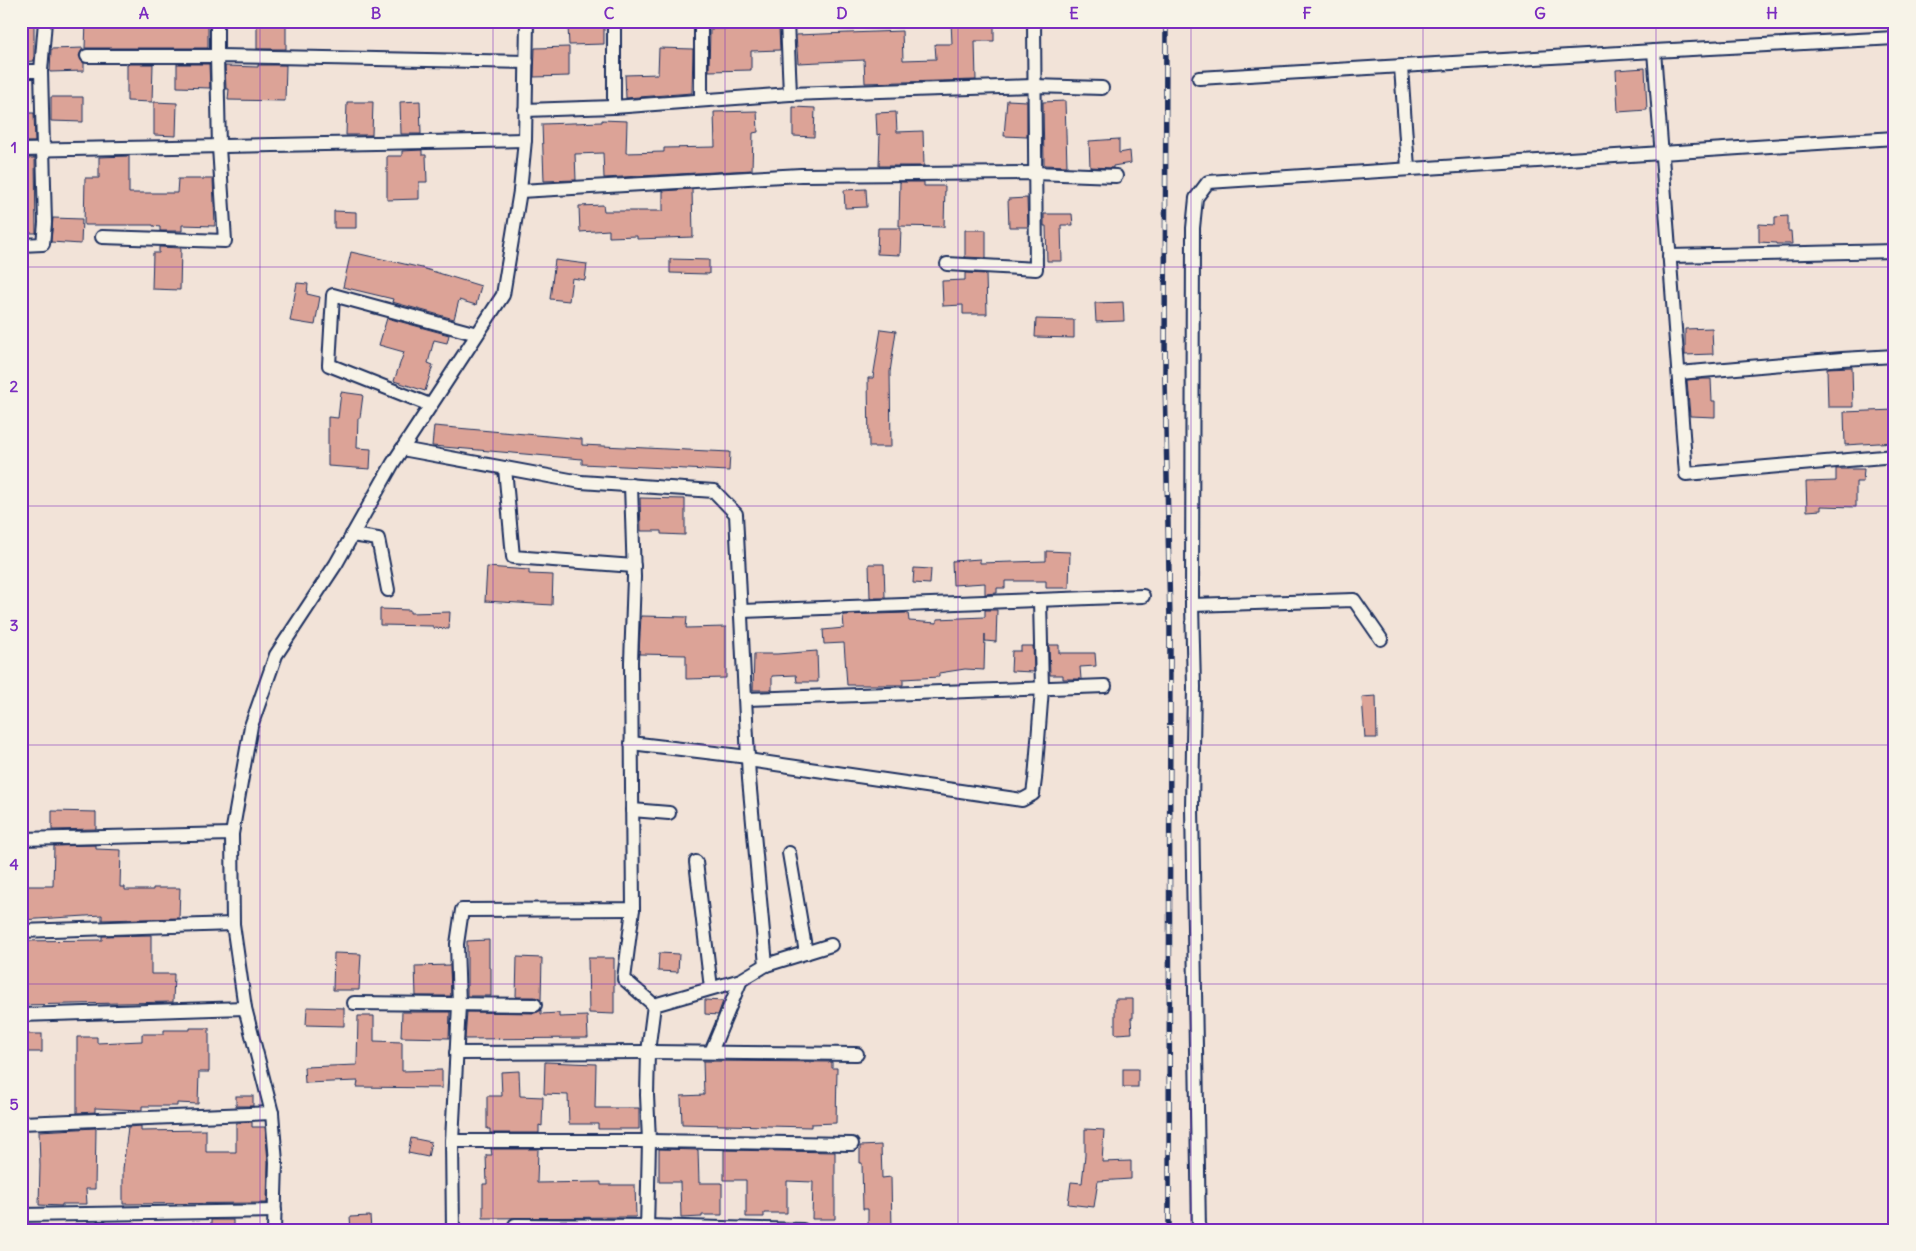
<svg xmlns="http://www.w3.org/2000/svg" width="1916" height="1251" font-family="Delius,sans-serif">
  <rect width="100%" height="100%" fill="#f2e3d8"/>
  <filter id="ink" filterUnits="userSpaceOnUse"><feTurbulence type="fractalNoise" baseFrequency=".02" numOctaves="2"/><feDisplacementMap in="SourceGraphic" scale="10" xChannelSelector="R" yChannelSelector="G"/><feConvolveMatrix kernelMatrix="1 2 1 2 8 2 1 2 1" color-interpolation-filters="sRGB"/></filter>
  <g filter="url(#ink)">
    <g fill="#dca397" stroke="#1b2f5e">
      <polygon points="21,21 34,21 34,61 21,62"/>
      <polygon points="86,21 147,21 166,22 166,26 208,25 208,48 85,48"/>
      <rect x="257" y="21" width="29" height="28"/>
      <polygon points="570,21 604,21 604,44 569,45 568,27 571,27"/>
      <polygon points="951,21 994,21 994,41 975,41 976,80 865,83 864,60 798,63 796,35 902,31 903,60 936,59 935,44 952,44"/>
      <polygon points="779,28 780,50 751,51 751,70 709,71 710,29"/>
      <polygon points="569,47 569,76 534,77 535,48"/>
      <polygon points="83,48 79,56 84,63 84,71 50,72 51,49"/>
      <polygon points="659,48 693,49 692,93 626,98 625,75 658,74"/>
      <polygon points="127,64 153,64 152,102 127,101"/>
      <polygon points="177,64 209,64 210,88 177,87"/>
      <polygon points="258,65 286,65 285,101 228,100 229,89 226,89 225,66 258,67"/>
      <polygon points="1645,68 1647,110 1618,112 1616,70"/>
      <polygon points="51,97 83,97 83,122 51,121"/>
      <polygon points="1007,100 1027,101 1027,137 1004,136"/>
      <polygon points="420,101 421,134 401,134 400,102"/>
      <polygon points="1065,101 1067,166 1044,165 1043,102"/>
      <polygon points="154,102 177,103 176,136 154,135"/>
      <polygon points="347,102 373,102 372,135 346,135"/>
      <polygon points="793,107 815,108 814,137 793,136"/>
      <polygon points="757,111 758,132 753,133 752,170 604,178 603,153 575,154 576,180 544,181 542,124 602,122 602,120 627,121 626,153 664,152 664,148 715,147 714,112"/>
      <polygon points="896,112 897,132 923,131 924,166 879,166 880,134 877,135 876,113"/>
      <polygon points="21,113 34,113 35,142 21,142"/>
      <polygon points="1119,139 1119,153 1130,151 1131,163 1113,166 1113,168 1090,167 1089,141"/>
      <polygon points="422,150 422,155 426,155 427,182 419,182 419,199 387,200 387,156 402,156 402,151"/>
      <polygon points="129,156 129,193 177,193 178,179 213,179 215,226 182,225 182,231 160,231 160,227 153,226 153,225 84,225 85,178 99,178 99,157"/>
      <polygon points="21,158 35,158 36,233 21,233"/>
      <polygon points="900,182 924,182 924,186 945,186 944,227 899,226"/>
      <polygon points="692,189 693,237 637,239 637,236 609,237 609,230 580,232 579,206 603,205 604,211 663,211 663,191"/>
      <polygon points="866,189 867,207 845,208 844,190"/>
      <polygon points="1027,198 1028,227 1009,227 1008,199"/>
      <polygon points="334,211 356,212 356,228 334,228"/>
      <polygon points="1044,214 1072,214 1073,225 1061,225 1062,261 1047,261 1046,226 1044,226"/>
      <polygon points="1788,216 1788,231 1791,231 1792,244 1776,244 1776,243 1759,242 1759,224 1775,225 1775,217"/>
      <polygon points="53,218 82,219 81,244 51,242"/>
      <polygon points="878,228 901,228 900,255 877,254"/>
      <polygon points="965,230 986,230 986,258 965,257"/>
      <polygon points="159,247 181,248 180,290 152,289 153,253 159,253"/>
      <polygon points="351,252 422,268 481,286 476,305 459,300 454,319 392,302 393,299 343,287"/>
      <polygon points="670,259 709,260 709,274 670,273"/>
      <polygon points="555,260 587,264 585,280 572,278 569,301 550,299"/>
      <polygon points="965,273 986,274 987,314 963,314 963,305 943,306 942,281 965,280"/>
      <polygon points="297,283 308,284 307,294 320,297 315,325 290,321"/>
      <polygon points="1123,302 1124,321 1096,322 1095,303"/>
      <polygon points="387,318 449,335 447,343 434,340 428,363 433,365 425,391 394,381 404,352 379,345"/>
      <polygon points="1036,319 1074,320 1074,338 1035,337"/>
      <polygon points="1712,328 1713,354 1685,355 1685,329"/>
      <polygon points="881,329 896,331 890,372 891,447 869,447 868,378 873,378"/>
      <polygon points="1852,367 1853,407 1828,407 1827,368"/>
      <polygon points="1702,379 1711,379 1712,401 1715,401 1715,417 1690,416 1687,380"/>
      <polygon points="341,392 363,395 360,418 358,418 357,448 371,449 370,469 328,466 328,417 338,418"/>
      <polygon points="1895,410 1895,442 1845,445 1844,412"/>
      <polygon points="434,426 582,439 582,445 730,452 729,471 582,464 582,459 432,446"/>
      <polygon points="1836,469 1864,469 1863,482 1856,482 1856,507 1821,506 1821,510 1807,511 1806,482 1836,481"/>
      <polygon points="640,498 685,499 685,535 661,534 661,531 641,531"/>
      <polygon points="1046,551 1070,552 1069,588 1046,588 1046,581 1005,581 1005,588 997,588 997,593 985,594 985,583 953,585 952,561 980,559 980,563 1046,561"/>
      <polygon points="869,564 884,564 885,598 870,598"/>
      <polygon points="487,567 529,570 529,574 553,575 552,605 485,601"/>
      <polygon points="914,568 931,569 930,584 913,583"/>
      <polygon points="380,609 410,610 410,613 450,612 449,629 433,628 433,626 380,625"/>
      <polygon points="985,610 997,610 996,642 985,641 985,634 984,670 965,669 939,673 939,677 903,679 903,685 847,685 844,643 824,644 823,630 844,628 843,615 908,613 909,621 937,623 937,619 985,617"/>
      <polygon points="641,616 687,617 686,628 726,627 726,678 686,679 686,655 639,654"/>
      <polygon points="1049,645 1059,645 1059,653 1095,653 1096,666 1080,667 1081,679 1063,679 1063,675 1050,675"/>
      <polygon points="1021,646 1033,646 1034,672 1011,671 1012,651 1021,651"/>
      <polygon points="817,651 818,682 797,682 796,675 772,676 772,690 753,690 754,654 777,654"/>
      <polygon points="1376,696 1377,738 1365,738 1362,697"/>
      <polygon points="52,811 96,812 96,829 52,830"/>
      <polygon points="96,845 96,849 121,850 120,887 125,887 125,890 153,890 153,888 180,888 179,918 102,920 102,915 21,920 21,886 53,886 54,846"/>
      <polygon points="151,935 151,974 174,974 173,1002 21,1005 21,941 102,940 102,936"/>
      <polygon points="489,940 489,968 491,968 491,996 467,996 467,941"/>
      <polygon points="334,953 361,954 359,990 333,990"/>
      <polygon points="659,953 679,954 678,972 658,971"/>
      <polygon points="517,957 542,958 541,1000 535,997 516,997"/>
      <polygon points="588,958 614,958 614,1014 589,1013"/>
      <polygon points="450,965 451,996 416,996 415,966"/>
      <polygon points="1115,999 1133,999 1133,1018 1131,1018 1132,1033 1116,1034 1115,1032"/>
      <polygon points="705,1000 723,1001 718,1015 705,1014"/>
      <polygon points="307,1007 344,1008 344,1026 306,1025"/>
      <polygon points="541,1010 541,1014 559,1013 559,1017 587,1016 588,1038 465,1039 467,1012 535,1013"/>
      <polygon points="402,1012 450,1012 449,1038 401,1037"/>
      <polygon points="358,1016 374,1016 374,1041 402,1042 402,1071 442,1070 442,1088 357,1087 358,1081 305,1083 304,1067 357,1065"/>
      <polygon points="190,1028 209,1028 209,1072 199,1072 198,1104 177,1103 177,1106 142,1106 142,1110 95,1108 95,1112 77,1113 77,1037 97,1037 97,1043 142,1041 142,1034 164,1034 164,1030 190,1030"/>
      <rect x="21" y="1034" width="21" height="18"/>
      <polygon points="703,1061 832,1062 832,1068 837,1068 836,1123 811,1124 811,1127 682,1124 681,1096 704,1095"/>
      <polygon points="545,1062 596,1064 595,1108 639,1108 639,1129 598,1129 598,1124 569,1124 568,1095 544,1094"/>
      <rect x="1123" y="1069" width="15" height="18"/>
      <polygon points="519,1071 520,1096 543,1097 542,1126 539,1125 539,1133 490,1133 490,1129 487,1129 487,1096 502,1096 501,1072"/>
      <rect x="236" y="1096" width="17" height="10"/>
      <polygon points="252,1122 252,1127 265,1127 268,1161 267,1203 123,1204 123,1169 128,1127 141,1126 141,1131 206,1130 206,1152 236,1152 236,1123"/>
      <polygon points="96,1128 95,1189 86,1189 87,1204 62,1204 62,1206 39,1205 40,1166 39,1131"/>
      <polygon points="1085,1129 1104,1130 1102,1162 1131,1161 1131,1179 1098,1181 1094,1207 1068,1204 1071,1182 1082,1183 1085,1155"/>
      <polygon points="411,1138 431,1142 428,1157 408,1153"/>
      <polygon points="881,1145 882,1178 891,1177 892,1230 868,1230 868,1209 863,1209 862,1163 860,1163 860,1146"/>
      <polygon points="491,1149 538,1149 537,1183 601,1182 601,1185 635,1185 636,1217 483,1218 483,1184 487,1184 486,1155 492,1155"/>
      <polygon points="659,1149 698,1150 699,1183 722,1183 722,1215 702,1215 702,1217 681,1218 680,1182 659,1182"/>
      <polygon points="724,1150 835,1152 835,1219 812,1219 813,1182 787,1181 787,1213 764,1213 764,1217 746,1217 746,1180 724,1180"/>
      <polygon points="370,1216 371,1230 351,1230 350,1217"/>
      <rect x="211" y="1220" width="22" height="10"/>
    </g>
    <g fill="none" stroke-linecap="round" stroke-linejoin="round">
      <defs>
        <g id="minor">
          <polyline points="614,21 614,107"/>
          <polyline points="701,21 701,100"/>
          <polyline points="787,21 790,94"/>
          <polyline points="1895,38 1654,51 1686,474 1895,456"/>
          <polyline points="87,56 217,56 217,21"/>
          <polyline points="1401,67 1408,168"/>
          <polyline points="21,71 41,71"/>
          <polyline points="1199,78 1654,51"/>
          <polyline points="525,110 614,107 790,94 1034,86 1102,88"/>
          <polyline points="21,150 525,140"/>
          <polyline points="520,191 801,175 1034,173 1116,176"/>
          <polyline points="102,237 225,241 219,147 217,56 527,62"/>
          <polyline points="21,245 43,244 45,223 41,71 45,21"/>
          <polyline points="1669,256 1895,251"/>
          <polyline points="947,264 1036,269 1034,21"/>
          <polyline points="1679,373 1842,359 1895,356"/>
          <polyline points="430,405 329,365 333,295 477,334"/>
          <polyline points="402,449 581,482 714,491 736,514 749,779 766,965 741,980 654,1005 648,1052 647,1095 649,1141 647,1230"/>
          <polyline points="505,468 513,557 634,566"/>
          <polyline points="352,535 378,539 388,590"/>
          <polyline points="1192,605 1194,687 1192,808 1199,1230"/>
          <polyline points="742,611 1143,596"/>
          <polyline points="1381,639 1354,600 1192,605 1193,228 1196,198 1208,182 1895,138"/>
          <polyline points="746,699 1105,686"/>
          <polyline points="631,743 748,757"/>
          <polyline points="748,760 1022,800 1033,794 1035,779 1042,689 1040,600"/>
          <polyline points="632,810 669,813"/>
          <polyline points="232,834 251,726 276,655 336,564 393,463 503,295 520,191 525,140 527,21"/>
          <polyline points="21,839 232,834 233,924 245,1008 272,1113 276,1162 274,1230"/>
          <polyline points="789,853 806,953"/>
          <polyline points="696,862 711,988"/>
          <polyline points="633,909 624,979 654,1005"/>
          <polyline points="21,931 233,924"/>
          <polyline points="766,965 831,945"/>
          <polyline points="354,1003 535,1005"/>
          <polyline points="21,1015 245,1008"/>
          <polyline points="711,1052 741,980"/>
          <polyline points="456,1053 648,1052 857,1054"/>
          <polyline points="21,1123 272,1113"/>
          <polyline points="452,1141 649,1141 852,1144"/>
          <polyline points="21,1215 275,1211"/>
          <polyline points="515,1225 647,1226 803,1230"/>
          <polyline points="453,1230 452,1141 459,1005 457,944 462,910 633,909 631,662 634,577 631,485"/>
        </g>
      </defs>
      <use href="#minor" stroke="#1b2f5e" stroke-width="16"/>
      <use href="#minor" stroke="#f7f3e8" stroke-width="12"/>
      <defs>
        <polyline id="rail" points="1166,21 1165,379 1170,622 1169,1230"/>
      </defs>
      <use href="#rail" stroke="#1b2f5e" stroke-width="5.5"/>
      <use href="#rail" stroke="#f7f3e8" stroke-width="4" stroke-dasharray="11" stroke-linecap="butt"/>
    </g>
  </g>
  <path fill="none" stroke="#7b2cbf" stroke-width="1" stroke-opacity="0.55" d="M260,21v1209M493,21v1209M725,21v1209M958,21v1209M1191,21v1209M1423,21v1209M1656,21v1209M21,267h1874M21,506h1874M21,745h1874M21,984h1874"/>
  <rect width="1916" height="1251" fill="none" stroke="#f7f3e8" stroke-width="55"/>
  <rect x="28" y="28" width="1860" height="1196" fill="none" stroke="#7b2cbf" stroke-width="2"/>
  <g font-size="16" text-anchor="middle" font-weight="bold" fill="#7b2cbf">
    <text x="144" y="19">A</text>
    <text x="376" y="19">B</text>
    <text x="609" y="19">C</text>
    <text x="842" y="19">D</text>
    <text x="1074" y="19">E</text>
    <text x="1307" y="19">F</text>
    <text x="1540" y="19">G</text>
    <text x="1772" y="19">H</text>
    <text x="14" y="153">1</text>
    <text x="14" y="392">2</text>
    <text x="14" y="631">3</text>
    <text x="14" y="870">4</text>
    <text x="14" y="1110">5</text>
  </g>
</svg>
